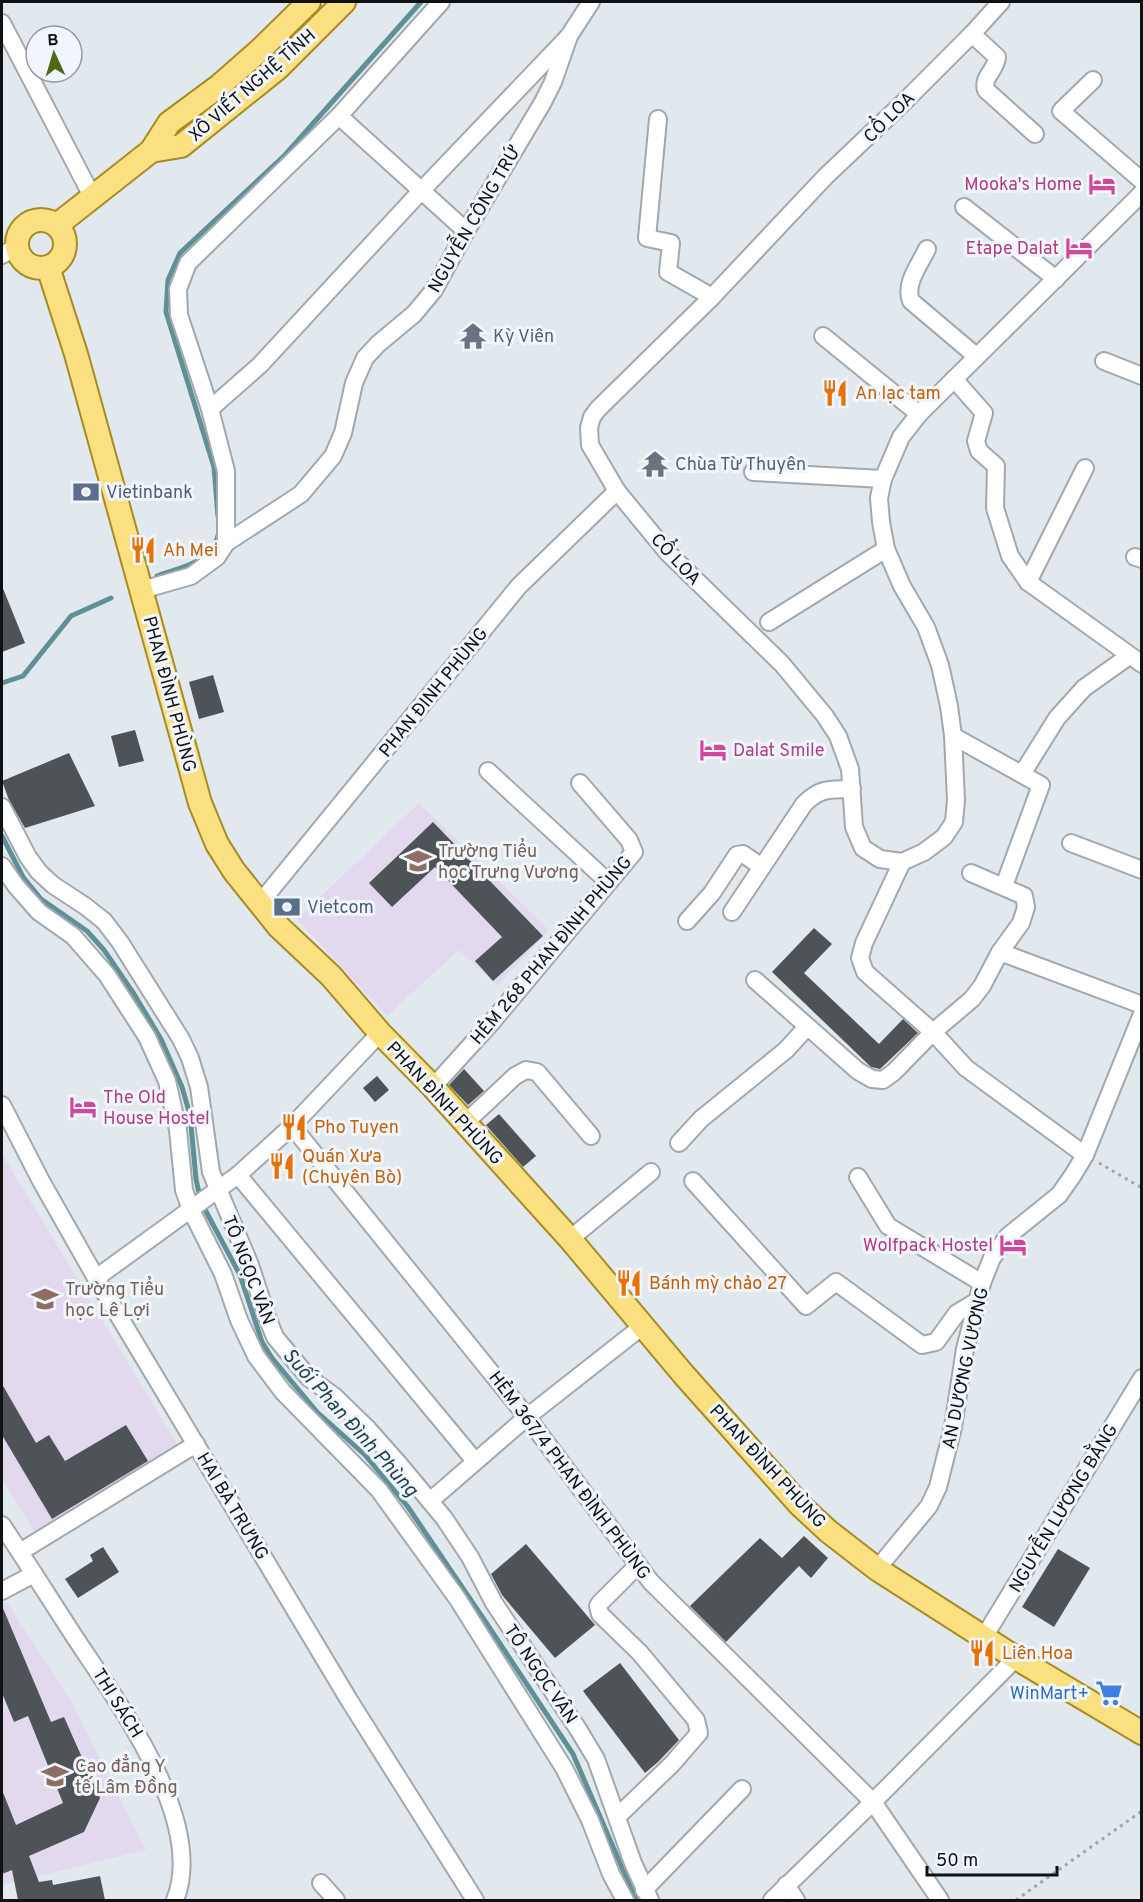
<svg xmlns="http://www.w3.org/2000/svg" width="1143" height="1902" font-family="Overpass,sans-serif">
  <rect width="100%" height="100%" fill="#e2e9ee"/>
  <g fill="#e2d9ef">
    <polygon points="419,803 549,930 497,986 459,950 387,1016 297,919"/>
    <polygon points="2,1154 177,1444 35,1533 2,1479"/>
    <polygon points="6,1601 72,1702 146,1850 2,1885 2,1604"/>
  </g>
  <g fill="none" stroke-linecap="round" stroke-linejoin="round">
    <g stroke="#5f9096" stroke-width="5">
      <polyline points="218,516 214,467 166,312 168,280 180,253 285,155 421,2"/>
      <path d="M157,576c25,-9 57,-14 62,-44"/>
      <polyline points="2,683 23,676 71,616 111,598"/>
      <polyline points="2,836 23,877 41,899 87,931 104,950 134,994 161,1039 182,1087 190,1115 196,1179 201,1202 240,1275 262,1342 272,1358 317,1412 365,1455 408,1507 487,1624 573,1754 636,1900"/>
    </g>
  </g>
  <g fill="#4e5358">
    <polygon points="2,586 25,643 2,652"/>
    <polygon points="213,675 224,712 199,719 189,682"/>
    <polygon points="135,730 144,761 119,767 111,736"/>
    <polygon points="69,753 95,806 25,828 9,800 2,781"/>
    <polygon points="433,822 543,936 493,981 475,961 502,937 435,867 392,907 369,883"/>
    <polygon points="814,928 832,944 804,973 879,1044 903,1019 918,1033 880,1069 871,1067 772,972"/>
    <polygon points="464,1069 484,1091 468,1105 449,1085"/>
    <polygon points="377,1076 389,1090 375,1102 363,1088"/>
    <polygon points="499,1114 536,1156 523,1167 486,1125"/>
    <polygon points="2,1384 36,1443 49,1435 65,1461 126,1425 148,1461 52,1519 2,1435"/>
    <polygon points="804,1536 828,1558 811,1578 799,1566 726,1642 690,1606 760,1538 782,1558"/>
    <polygon points="526,1544 595,1625 555,1658 502,1595 491,1574"/>
    <polygon points="103,1547 119,1572 78,1598 65,1579 93,1561 90,1555"/>
    <polygon points="1058,1549 1090,1568 1054,1627 1022,1607"/>
    <polygon points="2,1606 51,1722 64,1717 100,1798 84,1832 29,1856 39,1882 52,1880 53,1885 100,1876 105,1900 18,1900 12,1870 2,1874 2,1790 16,1825 63,1803 28,1716 14,1722 2,1693"/>
    <polygon points="620,1663 679,1740 658,1762 645,1773 583,1691"/>
  </g>
  <g fill="none" stroke-linecap="round" stroke-linejoin="round">
    <defs>
      <g id="minor">
        <polyline points="1001,2 972,34 903,103 826,176 712,297 598,409 592,417 589,428 590,445 617,491 667,552 782,664 825,716 838,736 850,769 854,827 863,848 880,859 902,862 924,852 944,837 954,822 956,800 953,736 949,706 940,665 926,627 902,586 886,549 881,522 879,498 883,479 901,437 919,414 1142,193"/>
        <polyline points="2,23 93,198"/>
        <path d="M972,34l25,23c-1,14 -15,19 -11,33l49,44"/>
        <polyline points="1093,80 1061,111 1142,181"/>
        <polyline points="339,116 466,231"/>
        <polyline points="658,119 647,238 671,243 668,272 712,297"/>
        <polyline points="964,207 1056,279"/>
        <path d="M927,249c-7,15 -23,35 -16,52l65,55"/>
        <polyline points="2,255 16,247"/>
        <polyline points="823,336 919,414"/>
        <polyline points="1104,361 1142,376"/>
        <polyline points="954,379 984,413 976,441 979,451 996,466 995,508 1010,556 1028,582 1142,664"/>
        <polyline points="210,409 260,365 421,191 569,36 591,2"/>
        <polyline points="753,472 883,479"/>
        <polyline points="226,543 301,494 333,456 343,433 354,383 365,358 378,344 414,314 434,290 466,231 543,102 553,82 569,36"/>
        <polyline points="1135,557 1142,559"/>
        <polyline points="1028,582 1085,468"/>
        <polyline points="142,590 191,576 217,557 226,543 226,471 210,409 179,315 178,289 188,263 339,116 441,2"/>
        <polyline points="769,622 886,549"/>
        <polyline points="953,736 1041,785 1004,886"/>
        <polyline points="488,771 608,882"/>
        <polyline points="1022,774 1057,718 1084,688 1129,656"/>
        <polyline points="2,807 28,857 39,872 53,885 85,906 104,921 120,942 181,1039 190,1058 199,1087 211,1172 250,1265 267,1317 275,1337 309,1378 334,1396 367,1428 399,1464 444,1518 470,1557 494,1603 578,1729 596,1759 633,1863 650,1900"/>
        <polyline points="1071,843 1142,870"/>
        <polyline points="902,862 864,943 860,958 865,972 933,1032 966,1068 1085,1155"/>
        <polyline points="2,866 16,886 39,912 73,936 107,975 147,1037 167,1081 178,1130 184,1190 191,1210 223,1274 239,1320 256,1356 283,1392 379,1490 457,1598 564,1768 590,1820 611,1874 625,1900"/>
        <polyline points="260,903 519,586 617,491"/>
        <path d="M732,912l72,-108c17,-17 26,-14 48,-15"/>
        <polyline points="687,921 712,893 737,855 743,854 762,867"/>
        <polyline points="1000,952 1142,1005"/>
        <polyline points="755,980 858,1071 872,1079 883,1080 894,1072 933,1032 972,999 982,986 1000,952 1021,923 1026,907 1024,896 971,873"/>
        <polyline points="433,1087 491,1023 634,852 629,840 580,783"/>
        <polyline points="2,1105 41,1181 96,1278 349,1700 475,1900"/>
        <polyline points="465,1123 515,1076 526,1070 537,1072 591,1136"/>
        <polyline points="292,1126 527,1417 651,1582 873,1802 940,1900"/>
        <polyline points="679,1143 701,1119 786,1050 807,1027"/>
        <polyline points="238,1175 475,1461"/>
        <polyline points="858,1177 888,1226 982,1283"/>
        <polyline points="693,1181 806,1306 836,1282 922,1345 936,1342 957,1313 977,1301"/>
        <polyline points="570,1239 651,1172"/>
        <polyline points="96,1278 238,1175 292,1126 380,1033"/>
        <polyline points="430,1501 527,1417 644,1325"/>
        <path d="M2,1525c24,36 48,74 72,111 42,64 133,185 101,264"/>
        <polyline points="20,1552 196,1444"/>
        <polyline points="877,1569 929,1506 938,1487 953,1427 965,1349 982,1283 992,1258 1008,1236 1059,1195 1073,1175 1085,1155 1142,1014"/>
        <polyline points="2,1591 34,1574"/>
        <polyline points="984,1637 1142,1378"/>
        <polyline points="618,1816 672,1764 699,1733 696,1720 640,1653 600,1614 598,1606 600,1603 638,1565"/>
        <polyline points="321,1883 336,1900"/>
        <polyline points="786,1885 796,1900"/>
        <polyline points="644,1890 742,1789"/>
        <polyline points="772,1900 873,1802 1016,1658"/>
      </g>
      <g id="major">
        <polyline points="151,151 181,146 278,68 344,2"/>
        <circle cx="41" cy="244" r="24"/>
        <polyline points="57,225 151,151 169,123 219,86 260,50 309,2"/>
        <polyline points="48,267 76,354 200,803 217,844 234,871 279,927 331,976 380,1033 433,1087 570,1239 684,1375 800,1505 828,1531 877,1569 1016,1658 1142,1733"/>
      </g>
    </defs>
    <use href="#minor" stroke="#a2a8ae" stroke-width="20"/>
    <use href="#major" stroke="#a78b25" stroke-width="26"/>
    <g stroke="#9fa4a9" stroke-width="3" stroke-dasharray="3 4.5" stroke-linecap="butt">
      <polyline points="1099,1163 1142,1188"/>
      <polyline points="1016,1900 1142,1811"/>
    </g>
    <use href="#minor" stroke="#fff" stroke-width="16"/>
    <use href="#major" stroke="#fbe082" stroke-width="22"/>
  </g>
  <defs>
    <symbol id="hotel-bare" viewBox="-9 -9 18 18"><path d="M-6-4.5h1.5V1H6V5H4.5V3h-9V5H-6ZM-4 0a1.8 1.8 0 1 1 3.6 0ZM.5 0V-2.5h3Q6-2.5 6 0Z" fill="#d1479c" stroke="#f0f6fc" stroke-width="2.5" paint-order="stroke"/></symbol>
    <symbol id="temple-bare" viewBox="-9 -9 18 18"><path d="M0-6L5-2H3V0L6.5 2.5H4V6H1.5V3h-3V6H-4V2.5H-6.5L-3 0V-2H-5Z" fill="#6b7280" stroke="#f0f6fc" stroke-width="2.5" paint-order="stroke"/></symbol>
    <symbol id="restaurant-bare" viewBox="-9 -9 18 18"><path d="M-5-6h1v4h1v-4h1v4h1v-4h1v5L-1.5 .5V6h-2V.5L-5-1ZM5-6V6H3V1.5H1.5Q1.5-4 5-6Z" fill="#e8710a" stroke="#f0f6fc" stroke-width="2.5" paint-order="stroke"/></symbol>
    <symbol id="bank-bare" viewBox="-9 -9 18 18"><path d="M-6-4H6V4H-6ZM0-2.3a2.3 2.3 0 1 0 0 4.6a2.3 2.3 0 1 0 0-4.6Z" fill="#5c6f8a" stroke="#f0f6fc" stroke-width="2.5" paint-order="stroke"/></symbol>
    <symbol id="school-bare" viewBox="-9 -9 18 18"><path d="M0-5L7-2L0 1L-7-2ZM-4 1L0 2.5L4 1V4Q0 6-4 4Z" fill="#8d6e63" stroke="#f0f6fc" stroke-width="2.5" paint-order="stroke"/></symbol>
    <symbol id="supermarket-bare" viewBox="-9 -9 18 18"><path d="M-6-5.5h2.5l.6 2H6L4.5 2H-2.5L-4.4-4H-6ZM-1.5 3.2a1.3 1.3 0 1 0 .1 0ZM3 3.2a1.3 1.3 0 1 0 .1 0Z" fill="#3f7fe0" stroke="#f0f6fc" stroke-width="2.5" paint-order="stroke"/></symbol>
    <symbol id="university-bare" viewBox="-9 -9 18 18"><path d="M0-5L7-2L0 1L-7-2ZM-4 1L0 2.5L4 1V4Q0 6-4 4Z" fill="#8d6e63" stroke="#f0f6fc" stroke-width="2.5" paint-order="stroke"/></symbol>
  </defs>
  <g fill-rule="evenodd">
    <use href="#hotel-bare" x="1083" y="165" width="38" height="38"/>
    <use href="#hotel-bare" x="1060" y="229" width="38" height="38"/>
    <use href="#temple-bare" x="454" y="317" width="38" height="38"/>
    <use href="#restaurant-bare" x="816" y="374" width="38" height="38"/>
    <use href="#temple-bare" x="636" y="445" width="38" height="38"/>
    <use href="#bank-bare" x="67" y="473" width="38" height="38"/>
    <use href="#restaurant-bare" x="124" y="531" width="38" height="38"/>
    <use href="#hotel-bare" x="694" y="731" width="38" height="38"/>
    <use href="#school-bare" x="399" y="842" width="38" height="38"/>
    <use href="#bank-bare" x="268" y="888" width="38" height="38"/>
    <use href="#hotel-bare" x="64" y="1088" width="38" height="38"/>
    <use href="#restaurant-bare" x="275" y="1108" width="38" height="38"/>
    <use href="#restaurant-bare" x="263" y="1147" width="38" height="38"/>
    <use href="#hotel-bare" x="994" y="1226" width="38" height="38"/>
    <use href="#restaurant-bare" x="610" y="1264" width="38" height="38"/>
    <use href="#school-bare" x="26" y="1280" width="38" height="38"/>
    <use href="#restaurant-bare" x="963" y="1634" width="38" height="38"/>
    <use href="#supermarket-bare" x="1090" y="1674" width="38" height="38"/>
    <use href="#university-bare" x="36" y="1757" width="38" height="38"/>
  </g>
  <g text-anchor="middle" stroke-width="6" stroke-linejoin="round" paint-order="stroke">
    <g font-size="18" fill="#0f1113" stroke="#f0f6fc">
      <text transform="translate(252 85) rotate(-41)" y="6">XÔ VIẾT NGHỆ TĨNH</text>
      <text transform="translate(889 117) rotate(-45)" y="6">CỔ LOA</text>
      <text transform="translate(474 219) rotate(-60)" y="6">NGUYỄN CÔNG TRỨ</text>
      <text transform="translate(676 559) rotate(47)" y="6">CỔ LOA</text>
      <text transform="translate(433 692) rotate(-51)" y="6">PHAN ĐINH PHÙNG</text>
      <text transform="translate(170 694) rotate(75)" y="6">PHAN ĐÌNH PHÙNG</text>
      <text transform="translate(551 950) rotate(-50)" y="6">HẺM 268 PHAN ĐÌNH PHÙNG</text>
      <text transform="translate(445 1103) rotate(47)" y="6">PHAN ĐÌNH PHÙNG</text>
      <text transform="translate(249 1270) rotate(69)" y="6">TÔ NGỌC VÂN</text>
      <text transform="translate(965 1368) rotate(-78)" y="6">AN DƯƠNG VƯƠNG</text>
      <text transform="translate(768 1466) rotate(47)" y="6">PHAN ĐÌNH PHÙNG</text>
      <text transform="translate(570 1475) rotate(53)" y="6">HẺM 367/4 PHAN ĐÌNH PHÙNG</text>
      <text transform="translate(233 1506) rotate(59)" y="6">HAI BÀ TRƯNG</text>
      <text transform="translate(1063 1508) rotate(-59)" y="6">NGUYỄN LƯƠNG BẰNG</text>
      <text transform="translate(541 1674) rotate(56)" y="6">TÔ NGỌC VÂN</text>
      <text transform="translate(118 1703) rotate(58)" y="6">THI SÁCH</text>
    </g>
    <g font-size="18" fill="#b23c85" stroke="#f0f6fc" text-anchor="end">
      <text x="1082" y="190">Mooka's Home</text>
      <text x="1059" y="254">Etape Dalat</text>
      <text x="733" y="756" text-anchor="start">Dalat Smile</text>
      <text x="103" y="1103" text-anchor="start">The Old<tspan x="103" dy="21">House Hostel</tspan></text>
      <text x="993" y="1251">Wolfpack Hostel</text>
    </g>
    <g font-size="18" fill="#5b616d" stroke="#f0f6fc" text-anchor="start">
      <text x="493" y="342">Kỳ Viên</text>
      <text x="675" y="470">Chùa Từ Thuyên</text>
    </g>
    <g font-size="18" fill="#c56008" stroke="#f0f6fc" text-anchor="start">
      <text x="855" y="399">An lạc tam</text>
      <text x="163" y="556">Ah Mei</text>
      <text x="314" y="1133">Pho Tuyen</text>
      <text x="302" y="1162">Quán Xưa<tspan x="302" dy="21">(Chuyên Bò)</tspan></text>
      <text x="649" y="1289">Bánh mỳ chảo 27</text>
      <text x="1002" y="1659">Liên Hoa</text>
    </g>
    <g font-size="18" fill="#4e5e75" stroke="#f0f6fc" text-anchor="start">
      <text x="106" y="498">Vietinbank</text>
      <text x="307" y="913">Vietcom</text>
    </g>
    <g font-size="18" fill="#785e54" stroke="#f0f6fc" text-anchor="start">
      <text x="438" y="857">Trường Tiểu<tspan x="438" dy="21">học Trưng Vương</tspan></text>
      <text x="65" y="1295">Trường Tiểu<tspan x="65" dy="21">học Lê Lợi</tspan></text>
      <text x="75" y="1772">Cao đẳng Y<tspan x="75" dy="21">tế Lâm Đồng</tspan></text>
    </g>
    <g font-size="18" fill="#366cbe" stroke="#f0f6fc" text-anchor="end">
      <text x="1089" y="1699">WinMart+</text>
    </g>
    <g font-size="20" font-style="italic" fill="#1d3f43" stroke="#f0f6fc">
      <text transform="translate(351 1422) rotate(48)" y="7">Suối Phan Đình Phùng</text>
    </g>
  </g>
  <rect width="1143" height="1902" fill="none" stroke="#0f1113" stroke-width="6"/>
  <g transform="translate(54 54) rotate(356)"><circle r="28" fill="#f0f6fc" stroke="#969a9f" stroke-width="1.5"/>
  <path d="M0-4.5L10 22L0 15L-10 22Z" fill="#526816"/>
  <text y="-9" font-size="16" font-weight="bold" text-anchor="middle" fill="#0f1113">B</text>
  </g>
  <path d="M927 1866v9h130v-9" fill="none" stroke="#0f1113" stroke-width="3"/>
  <text x="936" y="1866" font-size="18" fill="#0f1113" stroke="#f0f6fc" stroke-width="4.5" paint-order="stroke">50 m</text>
</svg>
